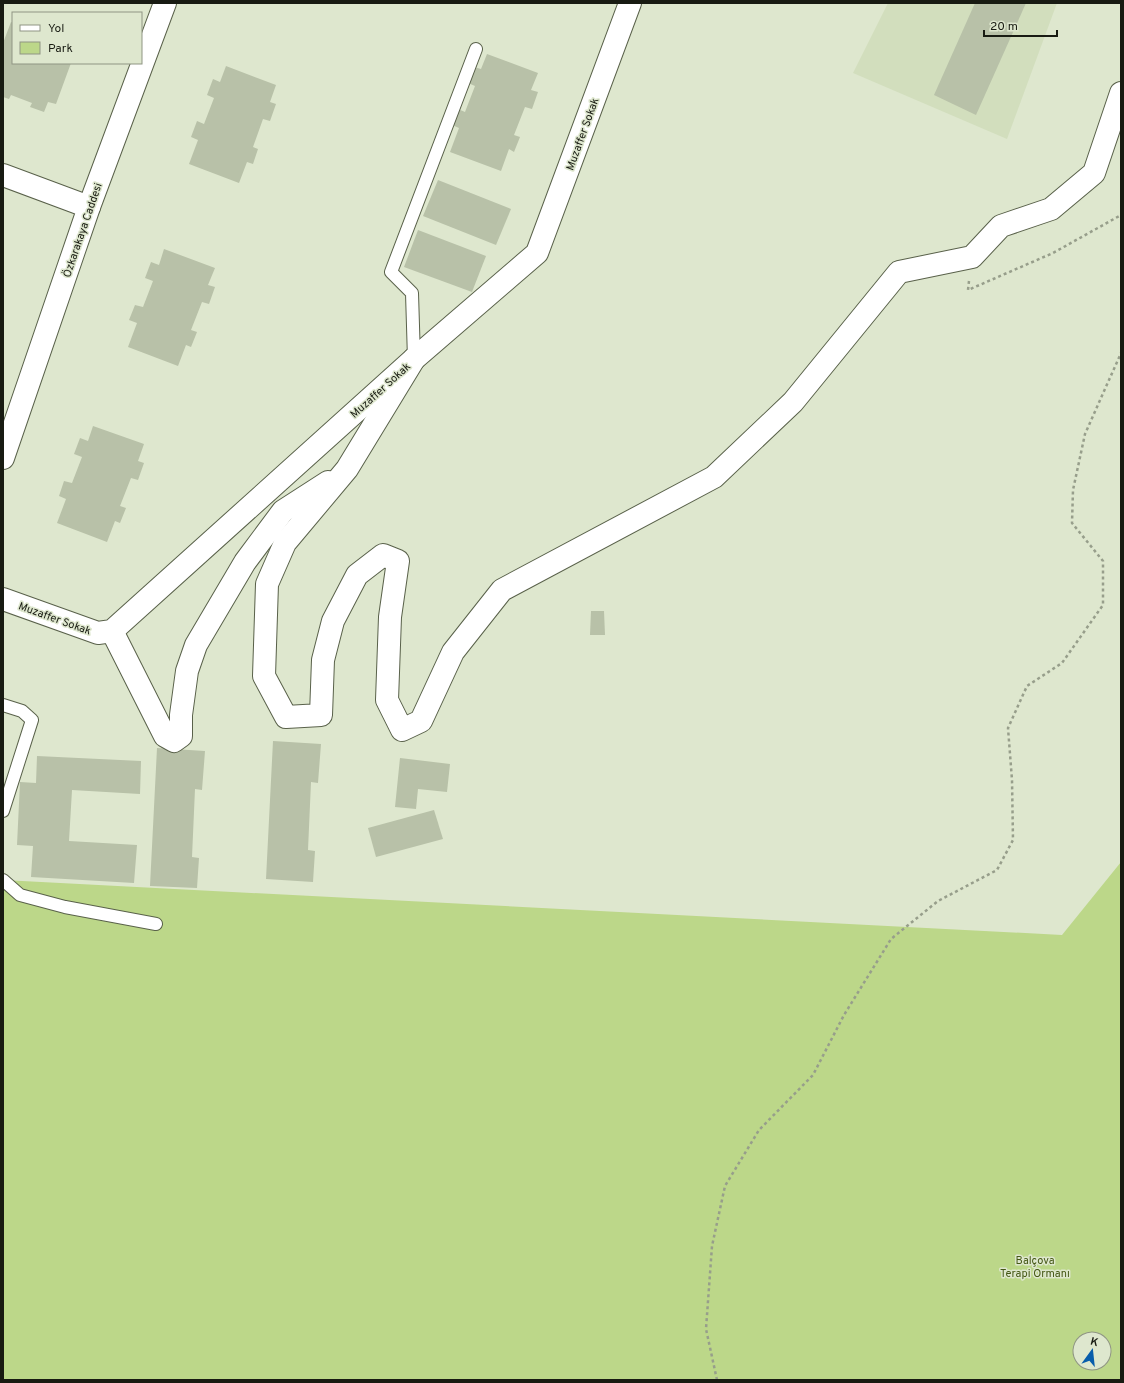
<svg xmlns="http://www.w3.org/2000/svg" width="1124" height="1383" font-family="Overpass,sans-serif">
  <rect width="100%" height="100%" fill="#dee7ce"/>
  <polygon fill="#d2debd" points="888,3 1057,3 1007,139 853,73"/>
  <path fill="#bcd789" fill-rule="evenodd" d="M1121,862v518h-1118v-500l1059,55zM1080,1339h24v24h-24z"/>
  <g fill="#b8c1a8">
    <polygon points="975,3 1026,3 976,115 934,95"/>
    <polygon points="11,22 13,23 13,63 71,63 56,104 48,102 44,112 30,107 32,103 11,95 9,99 3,97 3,43"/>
    <polygon points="487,54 538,73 531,90 538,92 532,109 525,107 514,135 520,137 514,152 509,149 501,171 450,152 459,128 452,125 458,109 465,112 475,86 468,83 474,67 481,69"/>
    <polygon points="226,66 276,85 270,102 276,104 270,121 263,119 253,147 258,149 253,164 247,162 239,183 189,164 198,140 191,137 197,121 204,124 214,98 207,95 213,79 220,82"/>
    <polygon points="438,180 511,209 496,245 423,216"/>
    <polygon points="418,230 486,256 472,292 404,267"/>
    <polygon points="164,249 215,268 208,285 215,287 209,304 202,302 191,330 197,332 191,347 186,345 178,366 128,347 137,323 129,320 135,305 143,307 153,281 145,278 151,262 159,265"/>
    <polygon points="93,426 144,444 138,461 144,463 138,480 131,478 120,506 126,508 120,523 115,521 107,542 57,523 66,499 59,496 64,481 72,483 82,457 74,454 80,438 88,441"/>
    <polygon points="591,611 604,611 605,635 590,635"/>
    <polygon points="273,741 321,744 318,783 311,782 308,850 315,851 313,882 266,879"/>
    <polygon points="157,748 205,751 202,790 195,789 192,857 199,858 197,888 150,886"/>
    <polygon points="37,756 141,761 140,794 72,790 69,841 137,845 134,883 31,877 33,846 17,845 20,782 36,783"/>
    <polygon points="400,758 450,764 447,792 418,789 416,809 395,807"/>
    <polygon points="434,810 443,839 376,857 368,828"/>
  </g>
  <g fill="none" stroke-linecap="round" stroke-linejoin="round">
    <defs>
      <g id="service">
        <polyline points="414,359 412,293 391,272 476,49"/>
        <polyline points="3,705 22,711 32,720 3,811"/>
        <polyline points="3,880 20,895 65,907 156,924"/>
      </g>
      <g id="minor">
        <polyline points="3,175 89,207"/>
        <polyline points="414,359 347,469 285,543 267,584 264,676 286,717 321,715 323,660 333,621 357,575 383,555 398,561 390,617 387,700 402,730 421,721 453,652 502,590 714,477 793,402 899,272 972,257 1001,226 1051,209 1094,173 1121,93"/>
        <polyline points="3,599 98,633 112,631 414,359 537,253 630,3"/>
        <polyline points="112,631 165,736 174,741 181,736 181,715 187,671 196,645 245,562 283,511 328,482"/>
      </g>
      <polyline id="tertiary" points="3,458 89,207 165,3"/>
    </defs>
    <use href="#service" stroke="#59614a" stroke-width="14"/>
    <use href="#minor" stroke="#59614a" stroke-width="24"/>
    <use href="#tertiary" stroke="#59614a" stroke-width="24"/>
    <g stroke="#979e8b" stroke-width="2.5" stroke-dasharray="3 3" stroke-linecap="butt">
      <polyline points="969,281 968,290 1053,253 1121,215"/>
      <polyline points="717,1380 706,1329 712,1246 725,1186 759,1130 813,1075 844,1015 891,939 938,901 997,870 1013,840 1012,780 1008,728 1027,686 1062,663 1103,605 1103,561 1072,523 1073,490 1085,434 1121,353"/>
    </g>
    <use href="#service" stroke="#fff" stroke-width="12"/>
    <use href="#minor" stroke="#fff" stroke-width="22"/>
    <use href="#tertiary" stroke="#fff" stroke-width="22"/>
  </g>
  <g text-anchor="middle" stroke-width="3" stroke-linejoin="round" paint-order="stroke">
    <g font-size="11" fill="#181b12" stroke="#dee7ce">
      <text transform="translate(582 134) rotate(-70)" y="4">Muzaffer Sokak</text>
      <text transform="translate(82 230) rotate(-71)" y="4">Özkarakaya Caddesi</text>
      <text transform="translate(380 390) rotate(-42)" y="4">Muzaffer Sokak</text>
      <text transform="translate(55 618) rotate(20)" y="4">Muzaffer Sokak</text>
    </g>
    <g font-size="11" fill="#445714" stroke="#dee7ce">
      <text x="1035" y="1264">Balçova<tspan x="1035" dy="13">Terapi Ormanı</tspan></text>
    </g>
  </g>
  <rect width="1124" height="1383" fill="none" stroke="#181b12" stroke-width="8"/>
  <rect x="12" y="12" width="130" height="52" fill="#dee7ce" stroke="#8f9583"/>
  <rect x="20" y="25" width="20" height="6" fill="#ffffff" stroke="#8f9583"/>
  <text x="48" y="32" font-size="12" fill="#181b12">Yol</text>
  <rect x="20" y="42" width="20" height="12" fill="#bcd789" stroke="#8f9583"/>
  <text x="48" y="52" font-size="12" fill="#181b12">Park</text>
  <g transform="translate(1092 1351) rotate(15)"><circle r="19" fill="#dee7ce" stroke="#8f9583"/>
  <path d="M0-3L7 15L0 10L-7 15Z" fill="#085dab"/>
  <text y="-6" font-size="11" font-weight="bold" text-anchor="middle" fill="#181b12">K</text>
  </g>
  <path d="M984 30v6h73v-6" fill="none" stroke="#181b12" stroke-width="2"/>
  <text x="990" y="30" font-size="12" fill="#181b12" stroke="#dee7ce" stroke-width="3" paint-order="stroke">20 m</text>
</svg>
